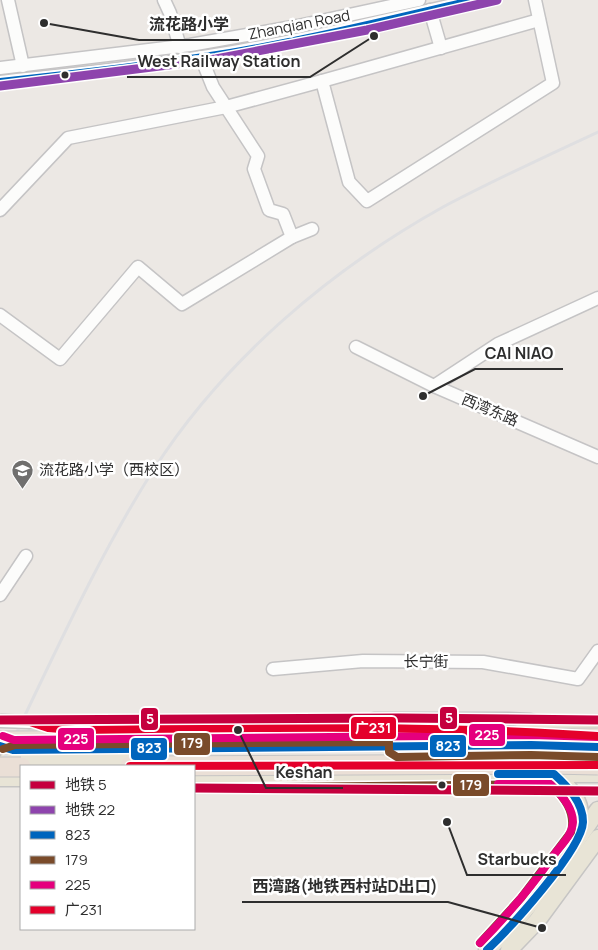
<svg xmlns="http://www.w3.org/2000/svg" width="598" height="950" font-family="Manrope,'Noto Sans SC',sans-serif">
  <rect width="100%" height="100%" fill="#ece8e4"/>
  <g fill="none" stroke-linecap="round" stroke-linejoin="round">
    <defs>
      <g id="minor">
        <polyline points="8,0 23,66"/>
        <polyline points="164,0 170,13 180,47"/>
        <polyline points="430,10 441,48"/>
        <polyline points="201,57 213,87 258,156 254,169 269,210 283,214 292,237 312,229"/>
        <polyline points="0,68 190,45 298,26 419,0"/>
        <polyline points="322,81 349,182 367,201 553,83 535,0"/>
        <path d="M0,82c65,-7 131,-13 196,-24 94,-14 186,-37 279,-58"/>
        <polyline points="0,210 68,138 226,107 322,81 539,20"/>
        <polyline points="0,315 60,359 138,267 182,304 292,237"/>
        <polyline points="356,347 434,386 598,457"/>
        <polyline points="434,386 498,344 598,298"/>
        <polyline points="0,595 26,556"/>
        <polyline points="273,669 363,661 483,662 578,679 598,651"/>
        <polyline points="374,719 508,719 530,720 551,726"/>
        <polyline points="30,722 87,722"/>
        <polyline points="584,740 585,757"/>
      </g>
      <g id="major">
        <polyline points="523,730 558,728 596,729"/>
        <polyline points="7,761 145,760"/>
        <path d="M554,774c22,19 29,30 27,60"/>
        <polyline points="0,778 21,778"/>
        <polyline points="194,778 456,774 598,774"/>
        <path d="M487,950c45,-42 76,-90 111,-140"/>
        <polyline points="509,950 537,921 598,838"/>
      </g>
      <polyline id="highway" points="75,730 385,726"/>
    </defs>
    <use href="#minor" stroke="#c5c4c5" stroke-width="15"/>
    <use href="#major" stroke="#c6c5c4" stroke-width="19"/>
    <use href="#highway" stroke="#c6c5c4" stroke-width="21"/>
    <use href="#minor" stroke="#fcfcfb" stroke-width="12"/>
    <use href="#major" stroke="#e8e4d6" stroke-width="16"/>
    <use href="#highway" stroke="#eadfd6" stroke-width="19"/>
    <path stroke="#dfdfe1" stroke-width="3" d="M0,767c49,-100 94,-204 154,-298 70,-109 176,-199 289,-262 51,-27 103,-51 155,-75"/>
    <defs>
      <polyline id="minor-bridge" points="0,721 30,722"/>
      <g id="highway-bridge">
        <polyline points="0,741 598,738"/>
        <polyline points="130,766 549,764 598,765"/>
        <polyline points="0,767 21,767"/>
      </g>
    </defs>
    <use href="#minor-bridge" stroke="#c5c4c5" stroke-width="15" stroke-linecap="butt"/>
    <use href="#highway-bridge" stroke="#c6c5c4" stroke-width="21" stroke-linecap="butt"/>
    <use href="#minor-bridge" stroke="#fcfcfb" stroke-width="12"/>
    <use href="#highway-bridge" stroke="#eadfd6" stroke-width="19"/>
    <defs>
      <g id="bus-1">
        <path d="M0,82c77,-8 154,-17 230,-29 82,-14 164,-34 245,-53"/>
        <polyline points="0,746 13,750 531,745 598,747"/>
        <path d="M487,950c22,-21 95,-100 96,-128 0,-20 -15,-35 -29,-48h-56"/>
      </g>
      <g id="bus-2">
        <polyline points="3,749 15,745 389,742 389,752 397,757 531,755 598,757"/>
        <path d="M194,788l356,-4c14,13 26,28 21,48l-50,66 -41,45"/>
      </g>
      <g id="bus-3">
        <polyline points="3,736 14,740 531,735 598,737"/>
        <path d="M480,943c28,-28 53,-58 76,-91 7,-9 16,-17 17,-30 0,-15 -12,-28 -23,-38h-52"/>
      </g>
      <g id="bus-4">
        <path d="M0,721l30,1 18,6 27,2c175,-2 349,-6 523,6"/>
        <polyline points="130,766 598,765"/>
      </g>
    </defs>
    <use href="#bus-1" stroke="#fff" stroke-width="11"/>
    <use href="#bus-2" stroke="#fff" stroke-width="11"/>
    <use href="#bus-3" stroke="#fff" stroke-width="11"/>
    <use href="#bus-4" stroke="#fff" stroke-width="11"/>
    <use href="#bus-1" stroke="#0065bd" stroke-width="8"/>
    <use href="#bus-2" stroke="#7a4b2a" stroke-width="8"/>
    <use href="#bus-3" stroke="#e5007d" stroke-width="8"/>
    <use href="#bus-4" stroke="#e4002b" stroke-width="8"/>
    <defs>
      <g id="metro-1">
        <polyline points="0,720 399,718 598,720"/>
        <polyline points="194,788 598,791"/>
      </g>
      <polyline id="metro-2" points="0,86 216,59 367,30 497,0"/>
    </defs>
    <use href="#metro-1" stroke="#fff" stroke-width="12"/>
    <use href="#metro-2" stroke="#fff" stroke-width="12"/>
    <use href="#metro-1" stroke="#c5003e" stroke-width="9"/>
    <use href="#metro-2" stroke="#8e44ad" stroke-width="9"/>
  </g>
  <defs>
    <symbol id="school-pin" viewBox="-11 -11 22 30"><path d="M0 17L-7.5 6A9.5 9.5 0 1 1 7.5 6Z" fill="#706f6e" stroke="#fff"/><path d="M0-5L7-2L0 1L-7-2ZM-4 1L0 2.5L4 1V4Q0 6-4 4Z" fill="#fff"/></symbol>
  </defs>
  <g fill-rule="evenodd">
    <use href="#school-pin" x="10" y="458" width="25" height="34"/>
  </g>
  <g fill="#2e2e2e" stroke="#fff" stroke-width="2">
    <circle cx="65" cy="75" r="4.5"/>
    <circle cx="442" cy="785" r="4.5"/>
  </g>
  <g text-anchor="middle" stroke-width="5" stroke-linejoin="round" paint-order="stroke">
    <g font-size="15" fill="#2e2e2e" stroke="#fff">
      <text transform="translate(299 25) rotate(-11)" y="5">Zhanqian Road</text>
      <text transform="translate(490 410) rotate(23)" y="5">西湾东路</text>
      <text x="426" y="667">长宁街</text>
    </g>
    <g font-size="15" fill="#2e2e2e" stroke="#fff" text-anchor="start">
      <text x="39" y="475">流花路小学（西校区）</text>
    </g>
  </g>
  <path fill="none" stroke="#2e2e2e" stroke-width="2" d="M44 23L139 40H239M374 36L310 77H127M423 396L475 369H563M238 730L266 788H343M447 822L467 875H566M542 928L448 902H242"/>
  <g fill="#2e2e2e" stroke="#fff" stroke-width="2">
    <circle cx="44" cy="23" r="5"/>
    <circle cx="374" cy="36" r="5"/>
    <circle cx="423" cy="396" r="5"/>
    <circle cx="238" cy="730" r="5"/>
    <circle cx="447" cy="822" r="5"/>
    <circle cx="542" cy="928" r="5"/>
  </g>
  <g font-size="16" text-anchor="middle" font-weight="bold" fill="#2e2e2e" stroke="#fff" stroke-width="5" stroke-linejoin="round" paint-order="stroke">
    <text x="189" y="30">流花路小学</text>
    <text x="219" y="67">West Railway Station</text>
    <text x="519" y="359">CAI NIAO</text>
    <text x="304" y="778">Keshan</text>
    <text x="517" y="865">Starbucks</text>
    <text x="345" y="892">西湾路(地铁西村站D出口)</text>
  </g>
  <g stroke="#fff" stroke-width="2">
    <rect x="439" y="706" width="19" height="24" rx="5" fill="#c5003e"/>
    <rect x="140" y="707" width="19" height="24" rx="5" fill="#c5003e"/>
    <rect x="350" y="716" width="47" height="24" rx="5" fill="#e4002b"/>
    <rect x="468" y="723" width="38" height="24" rx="5" fill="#e5007d"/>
    <rect x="57" y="727" width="38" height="24" rx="5" fill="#e5007d"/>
    <rect x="173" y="732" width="38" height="24" rx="5" fill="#7a4b2a"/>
    <rect x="429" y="734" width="38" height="24" rx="5" fill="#0065bd"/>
    <rect x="130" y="737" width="38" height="24" rx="5" fill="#0065bd"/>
    <rect x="452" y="773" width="38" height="24" rx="5" fill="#7a4b2a"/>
  </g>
  <g font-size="14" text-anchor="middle" font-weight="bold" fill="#fff">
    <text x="449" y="723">5</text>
    <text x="150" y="724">5</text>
    <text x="373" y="733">广231</text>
    <text x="487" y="740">225</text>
    <text x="76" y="744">225</text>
    <text x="192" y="748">179</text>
    <text x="448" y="751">823</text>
    <text x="149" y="753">823</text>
    <text x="471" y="790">179</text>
  </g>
  <rect x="20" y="765" width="175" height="165" fill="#ffffff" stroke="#ababab"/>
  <rect x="30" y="781" width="25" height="8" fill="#c5003e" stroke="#ababab"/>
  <text x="65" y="790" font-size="15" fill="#2e2e2e">地铁 5</text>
  <rect x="30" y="806" width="25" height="8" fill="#8e44ad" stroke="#ababab"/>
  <text x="65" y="815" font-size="15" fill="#2e2e2e">地铁 22</text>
  <rect x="30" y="831" width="25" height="8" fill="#0065bd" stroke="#ababab"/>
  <text x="65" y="840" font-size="15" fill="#2e2e2e">823</text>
  <rect x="30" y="856" width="25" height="8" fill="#7a4b2a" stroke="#ababab"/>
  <text x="65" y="865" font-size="15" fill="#2e2e2e">179</text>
  <rect x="30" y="881" width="25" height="8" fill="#e5007d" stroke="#ababab"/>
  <text x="65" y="890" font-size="15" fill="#2e2e2e">225</text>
  <rect x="30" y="906" width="25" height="8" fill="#e4002b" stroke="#ababab"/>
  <text x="65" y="915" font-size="15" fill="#2e2e2e">广231</text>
</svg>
